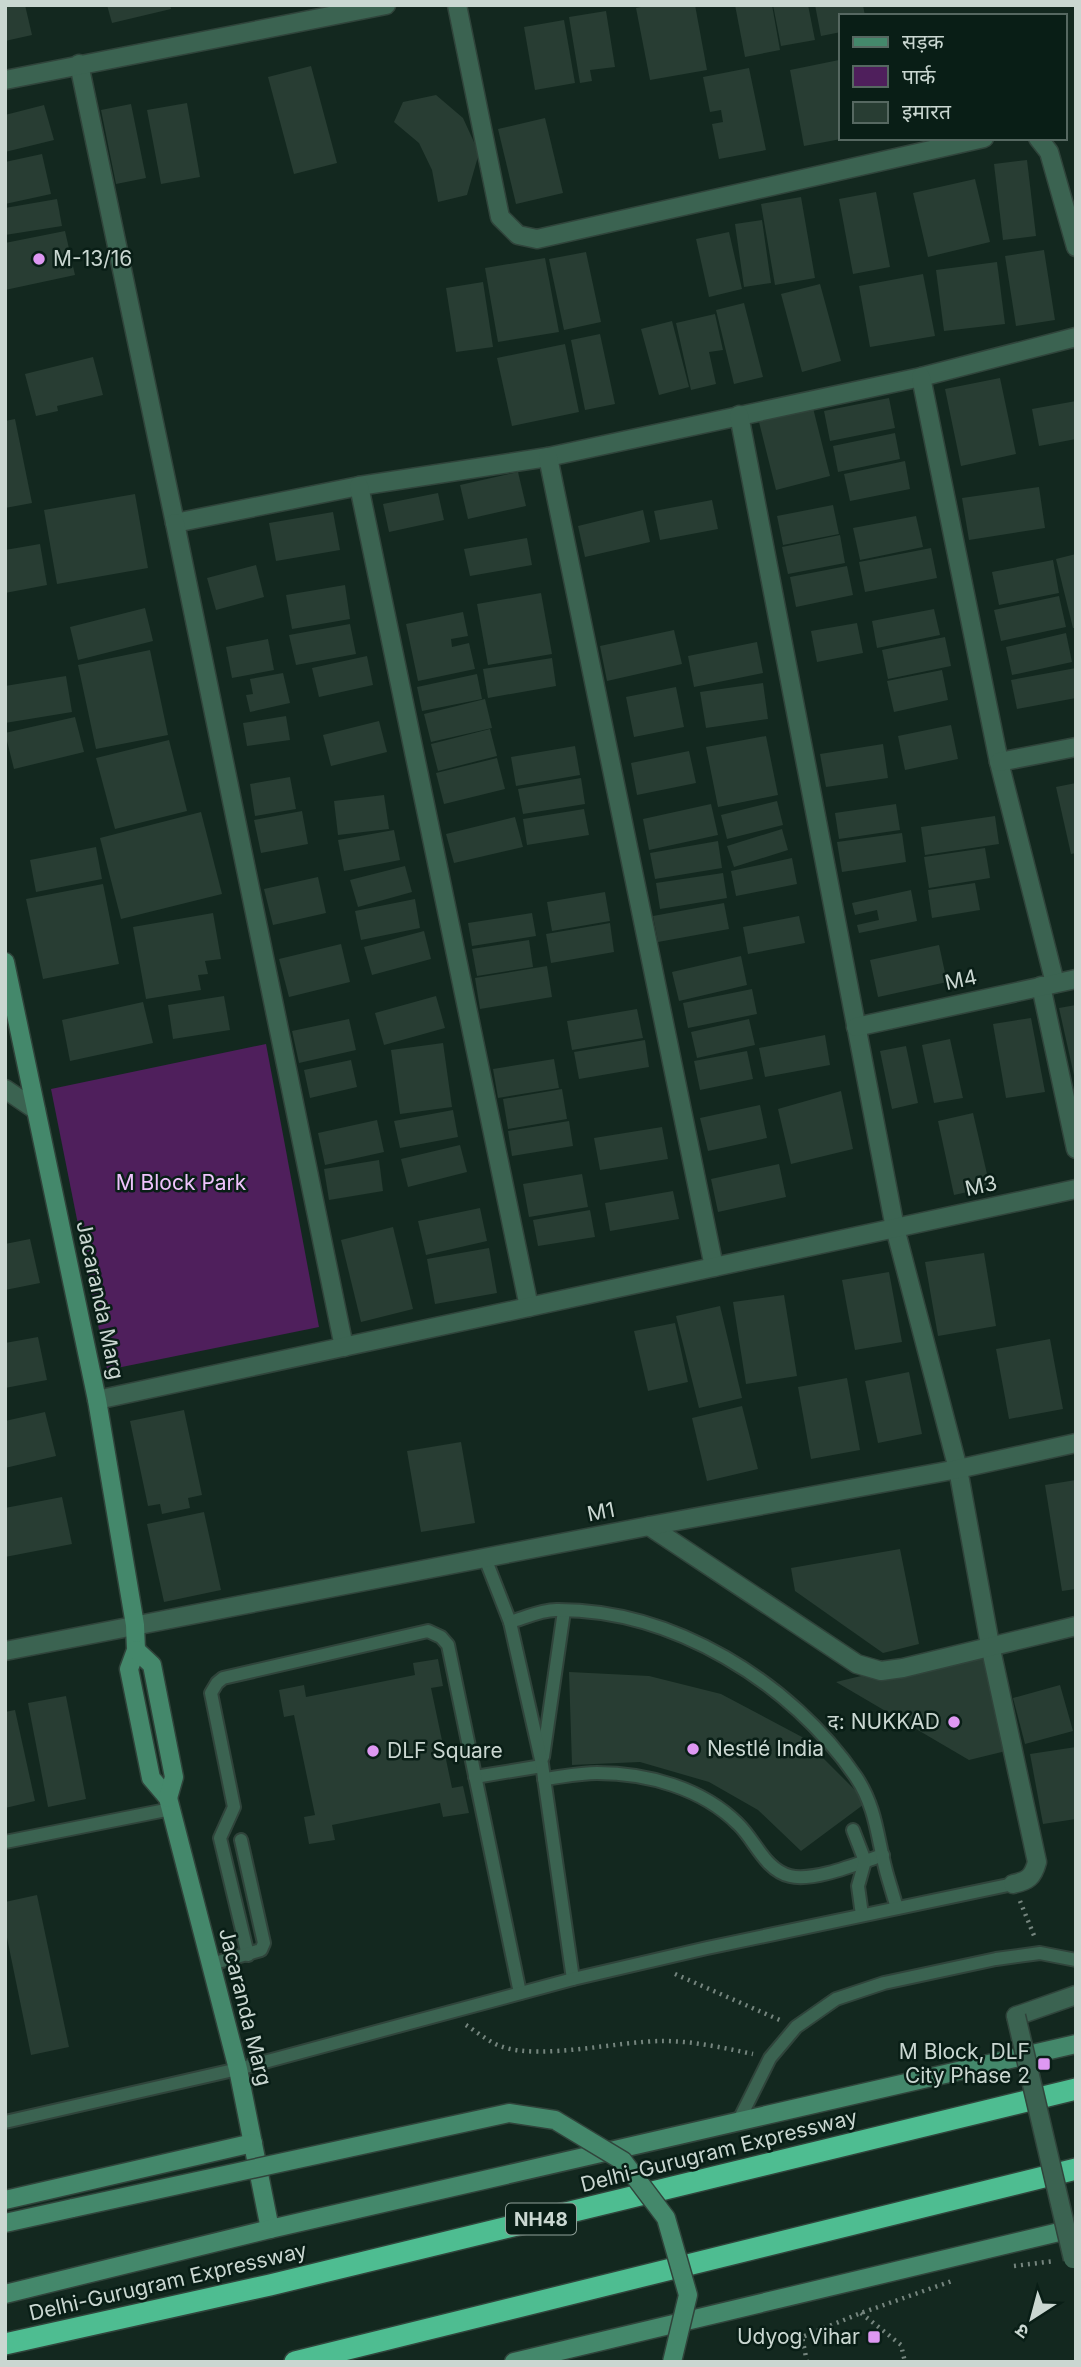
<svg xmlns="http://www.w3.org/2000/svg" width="1081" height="2367" font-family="Inter,'Noto Sans Devanagari',sans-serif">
  <rect width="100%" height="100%" fill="#13281f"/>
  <polygon fill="#4f1f5c" points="266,1044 319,1327 107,1370 51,1089"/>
  <g fill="#283d33">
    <polygon points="5,5 25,5 32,35 5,41"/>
    <polygon points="107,5 170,5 171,9 112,23"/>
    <polygon points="651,5 695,5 707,70 650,80 636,8"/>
    <polygon points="735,5 772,5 780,50 745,57"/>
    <polygon points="773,5 808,5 815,40 781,46"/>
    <polygon points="815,5 863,5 865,16 841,16 841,32 821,36"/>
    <polygon points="606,11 615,67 590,70 592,81 580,83 569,17"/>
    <polygon points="564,20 575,83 535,90 524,27"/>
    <polygon points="839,60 841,74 841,139 804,146 790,70"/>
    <polygon points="311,66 337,163 294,174 268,77"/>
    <polygon points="749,68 766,150 719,159 712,124 723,122 721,110 710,112 703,77"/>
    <polygon points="436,95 463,118 479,153 467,195 438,202 432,170 419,143 394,122 403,102"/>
    <polygon points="187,103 200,177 161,184 147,110"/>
    <polygon points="131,104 146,178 116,184 101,110"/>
    <polygon points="44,105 54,140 5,152 5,115"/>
    <polygon points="545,118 563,193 516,204 498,129"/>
    <polygon points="42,154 51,194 5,204 5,162"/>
    <polygon points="1027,160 1036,236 1003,240 994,164"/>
    <polygon points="975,179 990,242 928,257 913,193"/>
    <polygon points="876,192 890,267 853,274 839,199"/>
    <polygon points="801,197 815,278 775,285 761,204"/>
    <polygon points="57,199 62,226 5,235 5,208"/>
    <polygon points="762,220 771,283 744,287 735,224"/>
    <polygon points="65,231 75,275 5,290 5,243"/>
    <polygon points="729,232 742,289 709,297 696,239"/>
    <polygon points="1044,250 1055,320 1016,326 1005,256"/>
    <polygon points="586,252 601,322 564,330 549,259"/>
    <polygon points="545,258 559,332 498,342 485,268"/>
    <polygon points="997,262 1005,324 944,331 936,270"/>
    <polygon points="923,274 935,336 870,347 859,286"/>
    <polygon points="483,282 493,347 456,352 446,288"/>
    <polygon points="820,284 841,361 802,372 781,294"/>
    <polygon points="744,303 763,377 734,384 716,310"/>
    <polygon points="715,314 723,350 709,352 716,384 691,390 676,323"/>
    <polygon points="672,321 689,387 659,395 641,329"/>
    <polygon points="600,334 615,404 585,410 571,340"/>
    <polygon points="565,344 579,412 512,426 497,358"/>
    <polygon points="93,357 103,395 57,406 58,411 36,416 25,374"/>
    <polygon points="1000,378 1016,454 961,466 945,389"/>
    <polygon points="889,398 895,428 830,441 824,411"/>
    <polygon points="1076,401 1076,439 1039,446 1032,409"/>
    <polygon points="813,408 830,476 776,490 759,422"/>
    <polygon points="15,419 32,503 5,508 5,421"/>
    <polygon points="895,433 900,459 838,472 833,446"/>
    <polygon points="905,461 910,489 850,501 844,474"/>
    <polygon points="518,472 526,506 468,519 460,485"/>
    <polygon points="1039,487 1045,528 969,540 962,498"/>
    <polygon points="438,493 444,520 389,532 383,504"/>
    <polygon points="135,494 148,568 57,584 44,510"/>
    <polygon points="712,500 718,529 660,540 654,511"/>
    <polygon points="833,505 839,534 783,545 777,516"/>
    <polygon points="643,510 650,542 585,557 578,526"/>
    <polygon points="333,512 340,550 276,561 269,523"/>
    <polygon points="916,516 923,547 860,560 853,528"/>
    <polygon points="840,535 845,563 788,574 782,547"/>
    <polygon points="527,538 532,565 470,576 464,549"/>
    <polygon points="40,544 47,585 5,593 5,550"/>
    <polygon points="931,548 937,578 865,592 859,562"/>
    <polygon points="1076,554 1076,628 1073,628 1056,559"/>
    <polygon points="1053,560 1059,593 999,605 992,572"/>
    <polygon points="256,565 264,597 216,610 207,578"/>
    <polygon points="847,566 853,595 796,607 790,577"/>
    <polygon points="345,585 350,619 292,629 286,595"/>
    <polygon points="541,593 552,654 488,665 477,604"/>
    <polygon points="1059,596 1066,627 1001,641 994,610"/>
    <polygon points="145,608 153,641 78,660 70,627"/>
    <polygon points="934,609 940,635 877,648 872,621"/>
    <polygon points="463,612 468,636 451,639 452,647 469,643 475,669 418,681 406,624"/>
    <polygon points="857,623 863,653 817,662 811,631"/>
    <polygon points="350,624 356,654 296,665 289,635"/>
    <polygon points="674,630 682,664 607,681 600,646"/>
    <polygon points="1066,633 1072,662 1012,675 1006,647"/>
    <polygon points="945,637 951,666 888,679 882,650"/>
    <polygon points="268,639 274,670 232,678 226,647"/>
    <polygon points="757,642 763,673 694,687 688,656"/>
    <polygon points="150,650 168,735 96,749 78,665"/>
    <polygon points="367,656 373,685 319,697 312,668"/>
    <polygon points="552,658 556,686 488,698 483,669"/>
    <polygon points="1076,668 1076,698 1017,709 1011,680"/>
    <polygon points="942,670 948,700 894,712 887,681"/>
    <polygon points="283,673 290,703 250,712 246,695 253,694 250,679"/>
    <polygon points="477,674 482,699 422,711 417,687"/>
    <polygon points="66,676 72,712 5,723 5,686"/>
    <polygon points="763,683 768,719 706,728 700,692"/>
    <polygon points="676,687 684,727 634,737 626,697"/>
    <polygon points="485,699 492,728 431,742 424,714"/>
    <polygon points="286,716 290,740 247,746 243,723"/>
    <polygon points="75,717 84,752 14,769 5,733"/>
    <polygon points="379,721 387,752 331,766 323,735"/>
    <polygon points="951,725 958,759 905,770 898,736"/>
    <polygon points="490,729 497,756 438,771 431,744"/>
    <polygon points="766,736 778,795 718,807 706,747"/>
    <polygon points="169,740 187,811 115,829 96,758"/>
    <polygon points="883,744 888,778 826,787 820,754"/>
    <polygon points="575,746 580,775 516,786 511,757"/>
    <polygon points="689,751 696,783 637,795 631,763"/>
    <polygon points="497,758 505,789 444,804 436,773"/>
    <polygon points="290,777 296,809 255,816 250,784"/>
    <polygon points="581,778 585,804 523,814 518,789"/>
    <polygon points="1076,783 1076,853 1071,854 1056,787"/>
    <polygon points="384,795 389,829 338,835 334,801"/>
    <polygon points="777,801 783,825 727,839 721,815"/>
    <polygon points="711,804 718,835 649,850 643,819"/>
    <polygon points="896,804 900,830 839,839 835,813"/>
    <polygon points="584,809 589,835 527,845 523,819"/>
    <polygon points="302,811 308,844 261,853 254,820"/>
    <polygon points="201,812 222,894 121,919 100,838"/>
    <polygon points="995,816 999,844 925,855 921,827"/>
    <polygon points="515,817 523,847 454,863 446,834"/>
    <polygon points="782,829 788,850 734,867 727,846"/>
    <polygon points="394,830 400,860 344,871 338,840"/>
    <polygon points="902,833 906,862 842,872 837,842"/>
    <polygon points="718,841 722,868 655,879 650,853"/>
    <polygon points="96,847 102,879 36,892 30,860"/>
    <polygon points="985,848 990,878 929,888 924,857"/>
    <polygon points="792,858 797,884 736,896 731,871"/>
    <polygon points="405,866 412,892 358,907 350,880"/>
    <polygon points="723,873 727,898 660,909 656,883"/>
    <polygon points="318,877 326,913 273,925 264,889"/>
    <polygon points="975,883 980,910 932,918 928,890"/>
    <polygon points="103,884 119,964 43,979 26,899"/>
    <polygon points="911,890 917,921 859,933 857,925 879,920 877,910 855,915 852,903"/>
    <polygon points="605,892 610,921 552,931 547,902"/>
    <polygon points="415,899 420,928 361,940 355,911"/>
    <polygon points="724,903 729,929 658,942 653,916"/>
    <polygon points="213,913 221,959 205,961 208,974 198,975 201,990 146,999 133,927"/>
    <polygon points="532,913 536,936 472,946 468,923"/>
    <polygon points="799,916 805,943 748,954 743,927"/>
    <polygon points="610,923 614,952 551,963 546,934"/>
    <polygon points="424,931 431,959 372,975 364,947"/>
    <polygon points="529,940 533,967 477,976 472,949"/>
    <polygon points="341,944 350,982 289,997 279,959"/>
    <polygon points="939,945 947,982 878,997 870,960"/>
    <polygon points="741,956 747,985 679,1001 672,972"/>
    <polygon points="547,966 552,997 480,1009 475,978"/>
    <polygon points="752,989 757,1014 688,1028 683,1003"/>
    <polygon points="224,996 230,1030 173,1039 168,1005"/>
    <polygon points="436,996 445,1028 384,1045 375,1013"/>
    <polygon points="143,1002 153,1043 70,1061 62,1020"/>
    <polygon points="1076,1005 1076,1080 1075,1080 1059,1008"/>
    <polygon points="637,1009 643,1038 572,1050 567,1021"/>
    <polygon points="1031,1018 1045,1092 1006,1098 993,1024"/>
    <polygon points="349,1019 356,1050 299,1063 292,1031"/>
    <polygon points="749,1019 755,1045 697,1058 691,1032"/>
    <polygon points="825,1035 830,1065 765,1077 759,1048"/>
    <polygon points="950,1039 963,1098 934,1103 922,1045"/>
    <polygon points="645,1040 649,1067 579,1079 574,1052"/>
    <polygon points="443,1043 452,1107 400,1114 391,1050"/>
    <polygon points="906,1046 918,1103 892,1109 880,1051"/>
    <polygon points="747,1051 753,1079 700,1090 694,1061"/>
    <polygon points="554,1059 559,1088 498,1098 493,1069"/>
    <polygon points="351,1060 357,1087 310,1098 304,1070"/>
    <polygon points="562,1089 567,1119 508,1129 503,1099"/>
    <polygon points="841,1091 853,1149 791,1164 778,1109"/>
    <polygon points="760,1105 767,1138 708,1151 700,1118"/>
    <polygon points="453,1110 458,1137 400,1148 394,1121"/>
    <polygon points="973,1113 990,1187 954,1195 938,1121"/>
    <polygon points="377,1120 384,1152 325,1165 318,1133"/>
    <polygon points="569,1121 573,1146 512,1156 508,1131"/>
    <polygon points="662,1127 668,1159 600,1170 594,1138"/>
    <polygon points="460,1145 467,1172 408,1187 401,1159"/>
    <polygon points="379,1160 383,1191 329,1200 324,1169"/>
    <polygon points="779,1164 786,1197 718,1212 711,1179"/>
    <polygon points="582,1174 588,1207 529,1217 523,1184"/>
    <polygon points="673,1191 679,1219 610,1231 605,1203"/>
    <polygon points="480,1208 487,1241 426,1255 418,1221"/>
    <polygon points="590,1210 595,1237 538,1246 533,1220"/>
    <polygon points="393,1227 413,1309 361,1322 341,1240"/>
    <polygon points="30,1239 40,1283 5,1290 5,1244"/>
    <polygon points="489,1248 497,1293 435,1304 427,1259"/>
    <polygon points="984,1253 996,1326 938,1336 925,1262"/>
    <polygon points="889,1272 902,1342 855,1350 842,1280"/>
    <polygon points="784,1295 797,1376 746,1384 733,1302"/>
    <polygon points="720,1306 742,1398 699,1408 676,1316"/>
    <polygon points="675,1323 688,1382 648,1391 634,1331"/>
    <polygon points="38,1337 47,1380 5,1388 5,1343"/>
    <polygon points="1050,1339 1063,1409 1009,1419 996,1349"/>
    <polygon points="909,1372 922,1434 878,1443 865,1381"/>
    <polygon points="847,1378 860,1450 811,1459 798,1387"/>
    <polygon points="742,1406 758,1469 707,1481 692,1418"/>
    <polygon points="184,1410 202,1495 188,1498 190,1508 162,1514 160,1504 148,1506 130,1421"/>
    <polygon points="45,1412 56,1456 5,1468 5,1421"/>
    <polygon points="461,1442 475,1523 421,1532 407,1451"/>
    <polygon points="1076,1480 1076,1589 1062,1591 1045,1485"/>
    <polygon points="62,1497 72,1544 5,1557 5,1508"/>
    <polygon points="204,1512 221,1590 164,1602 147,1524"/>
    <polygon points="900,1549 919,1644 883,1653 795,1591 791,1568"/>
    <polygon points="990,1645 1010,1750 969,1760 836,1682"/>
    <polygon points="438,1659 443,1686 431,1688 452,1788 463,1786 469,1813 443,1817 440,1803 332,1825 335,1840 309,1844 304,1817 315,1815 294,1715 284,1717 279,1690 304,1685 306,1697 415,1675 413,1663"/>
    <polygon points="569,1672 649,1676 721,1694 802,1737 867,1802 801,1851 758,1810 709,1782 640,1762 572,1765"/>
    <polygon points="1060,1685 1073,1731 1025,1744 1013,1698"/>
    <polygon points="66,1696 86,1799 48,1807 28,1703"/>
    <polygon points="15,1710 35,1801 5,1808 5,1712"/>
    <polygon points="1076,1747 1076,1819 1043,1824 1030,1754"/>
    <polygon points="37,1895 69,2047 31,2055 5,1928 5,1902"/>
  </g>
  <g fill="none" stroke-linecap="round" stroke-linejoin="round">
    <defs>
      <g id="lane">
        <polyline points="485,1558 510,1622"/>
        <polyline points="543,1757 564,1611"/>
        <polyline points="475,1777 542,1766"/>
        <path d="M544,1779c17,-2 35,-6 53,-6 50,0 105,15 141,51 17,16 27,46 52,52 24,6 69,-13 93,-21"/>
        <polyline points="853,1830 865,1861 858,1886 862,1915"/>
        <polyline points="5,1842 171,1809"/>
        <polyline points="248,1955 220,1838 234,1807 211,1693 217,1683 223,1678 428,1631 441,1637 448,1645 520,1993"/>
        <polyline points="211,1964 261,1950 264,1943 241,1840"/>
        <path d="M573,1979l-31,-215 -32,-142c14,-4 31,-12 46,-12 117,-1 235,72 300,167 22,33 21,65 32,101 3,10 6,20 9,30"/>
        <polyline points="5,2122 238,2069 573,1979 707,1948 1013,1884"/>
        <polyline points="738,2122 770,2058 796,2027 836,1999 884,1983 996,1959 1040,1953 1076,1960"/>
      </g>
      <g id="street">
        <polyline points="457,5 500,217 518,235 537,239 984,138"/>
        <polyline points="79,64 175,523 359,486 548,457 921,377 1076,337"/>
        <polyline points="5,80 386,5"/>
        <polyline points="1038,138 1049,152 1076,247"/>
        <polyline points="921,377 999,762 1055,983"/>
        <path d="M739,415l156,813 63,241 32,176 47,217c-4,15 -9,19 -24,22"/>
        <polyline points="548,457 714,1267"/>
        <polyline points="359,486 529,1307"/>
        <polyline points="175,523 344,1347"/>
        <polyline points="999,762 1076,747"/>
        <polyline points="1041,986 1076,1149"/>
        <polyline points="856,1027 1076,979"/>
        <polyline points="5,1089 36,1110"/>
        <polyline points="97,1400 1076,1189"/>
        <polyline points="649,1526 857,1664 881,1671 903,1668 1076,1626"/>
        <polyline points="5,1651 649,1526 958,1469 1076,1443"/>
        <polyline points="1016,2016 1076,1995"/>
      </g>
      <g id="secondary">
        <polyline points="5,962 97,1400 135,1625 136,1650 129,1669 151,1778 168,1798 238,2069 270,2229"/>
        <polyline points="136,1650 152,1665 174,1777 168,1798"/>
        <polyline points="5,2200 253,2143"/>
        <polyline points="5,2223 73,2208"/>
        <polyline points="5,2294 270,2229 1076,2044"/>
        <polyline points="514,2362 1076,2228"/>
      </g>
      <g id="highway">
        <polyline points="5,2344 270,2285 1076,2089"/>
        <polyline points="295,2362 1076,2169"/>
      </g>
    </defs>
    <use href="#lane" stroke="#30443b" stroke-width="16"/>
    <use href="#street" stroke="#30443b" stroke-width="21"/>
    <use href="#secondary" stroke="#30443b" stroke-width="21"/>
    <use href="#highway" stroke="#30443b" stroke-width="24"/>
    <g stroke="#75857e" stroke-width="4.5" stroke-dasharray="2 5" stroke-linecap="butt">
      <polyline points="1020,1901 1035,1938"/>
      <polyline points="675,1974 782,2021"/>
      <path d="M466,2025c11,7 24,18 37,22 39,13 116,-6 160,-6 31,0 61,7 90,13"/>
      <polyline points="1014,2266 1054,2261"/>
      <polyline points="861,2313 901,2345 905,2362"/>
      <polyline points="807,2362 802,2337 861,2313 952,2281"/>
    </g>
    <use href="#lane" stroke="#3b6351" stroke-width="12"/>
    <use href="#street" stroke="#3b6351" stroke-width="18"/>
    <use href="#secondary" stroke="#44886b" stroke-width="18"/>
    <use href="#highway" stroke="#4ebd91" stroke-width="21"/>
    <defs>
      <polyline id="street-bridge" points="1016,2016 1073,2259"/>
      <polyline id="secondary-bridge" points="73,2208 509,2113 555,2120 623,2161 666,2218 688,2295 672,2362"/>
    </defs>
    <use href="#street-bridge" stroke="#30443b" stroke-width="21" stroke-linecap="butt"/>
    <use href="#secondary-bridge" stroke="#30443b" stroke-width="21" stroke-linecap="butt"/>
    <use href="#street-bridge" stroke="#3b6351" stroke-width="18"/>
    <use href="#secondary-bridge" stroke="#44886b" stroke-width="18"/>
  </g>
  <g fill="#de98f2" stroke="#091e16" stroke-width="2.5">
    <circle cx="39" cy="259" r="7"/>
    <circle cx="954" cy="1722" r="7"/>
    <circle cx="693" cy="1749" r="7"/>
    <circle cx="373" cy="1751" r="7"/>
    <rect x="1037" y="2057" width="14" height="14" rx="3.5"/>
    <rect x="867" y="2330" width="14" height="14" rx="3.5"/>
  </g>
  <g text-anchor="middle" stroke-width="5" stroke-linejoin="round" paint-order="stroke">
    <rect fill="#091e16" stroke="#90a099" stroke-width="2" x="506" y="2203.5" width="70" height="31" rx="5"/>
    <g font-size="19" font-weight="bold" fill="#cad7d1">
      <text x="541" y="2226">NH48</text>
    </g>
    <g font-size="21" fill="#cad7d1" stroke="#091e16" text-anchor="start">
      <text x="53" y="266">M-13/16</text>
      <text x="940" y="1729" text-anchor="end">द: NUKKAD</text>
      <text x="707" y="1756">Nestlé India</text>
      <text x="387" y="1758">DLF Square</text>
      <text x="1030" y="2059" text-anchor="end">M Block, DLF<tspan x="1030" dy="24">City Phase 2</tspan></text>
      <text x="860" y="2344" text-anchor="end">Udyog Vihar</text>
    </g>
    <g font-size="21" fill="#cad7d1" stroke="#091e16">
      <text transform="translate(961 980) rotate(-12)" y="7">M4</text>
      <text transform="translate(981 1186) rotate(-12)" y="7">M3</text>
      <text transform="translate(100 1300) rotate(78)" y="7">Jacaranda Marg</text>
      <text transform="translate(601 1512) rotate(-11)" y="7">M1</text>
      <text transform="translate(245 2007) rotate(76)" y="7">Jacaranda Marg</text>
      <text transform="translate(719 2151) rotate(-14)" y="7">Delhi-Gurugram Expressway</text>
      <text transform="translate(168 2282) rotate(-13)" y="7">Delhi-Gurugram Expressway</text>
    </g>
    <g font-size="21" fill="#efc3fc" stroke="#091e16">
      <text x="181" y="1190">M Block Park</text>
    </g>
  </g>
  <rect width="1081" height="2367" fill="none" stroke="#cad7d1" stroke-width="14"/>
  <rect x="839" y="14" width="228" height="126" fill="#091e16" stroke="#566861" stroke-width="2"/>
  <rect x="853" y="37" width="35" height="10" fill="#44886b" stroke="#566861" stroke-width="2"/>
  <text x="902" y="49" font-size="21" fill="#cad7d1">सड़क</text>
  <rect x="853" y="66" width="35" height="21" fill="#4f1f5c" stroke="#566861" stroke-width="2"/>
  <text x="902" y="84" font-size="21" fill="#cad7d1">पार्क</text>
  <rect x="853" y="102" width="35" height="21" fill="#283d33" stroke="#566861" stroke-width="2"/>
  <text x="902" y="119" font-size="21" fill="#cad7d1">इमारत</text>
  <g transform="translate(1032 2318) rotate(216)" stroke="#091e16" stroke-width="5" paint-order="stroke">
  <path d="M0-5L12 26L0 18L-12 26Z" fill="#cad7d1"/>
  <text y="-10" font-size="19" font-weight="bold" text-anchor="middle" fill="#cad7d1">उ</text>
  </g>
</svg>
